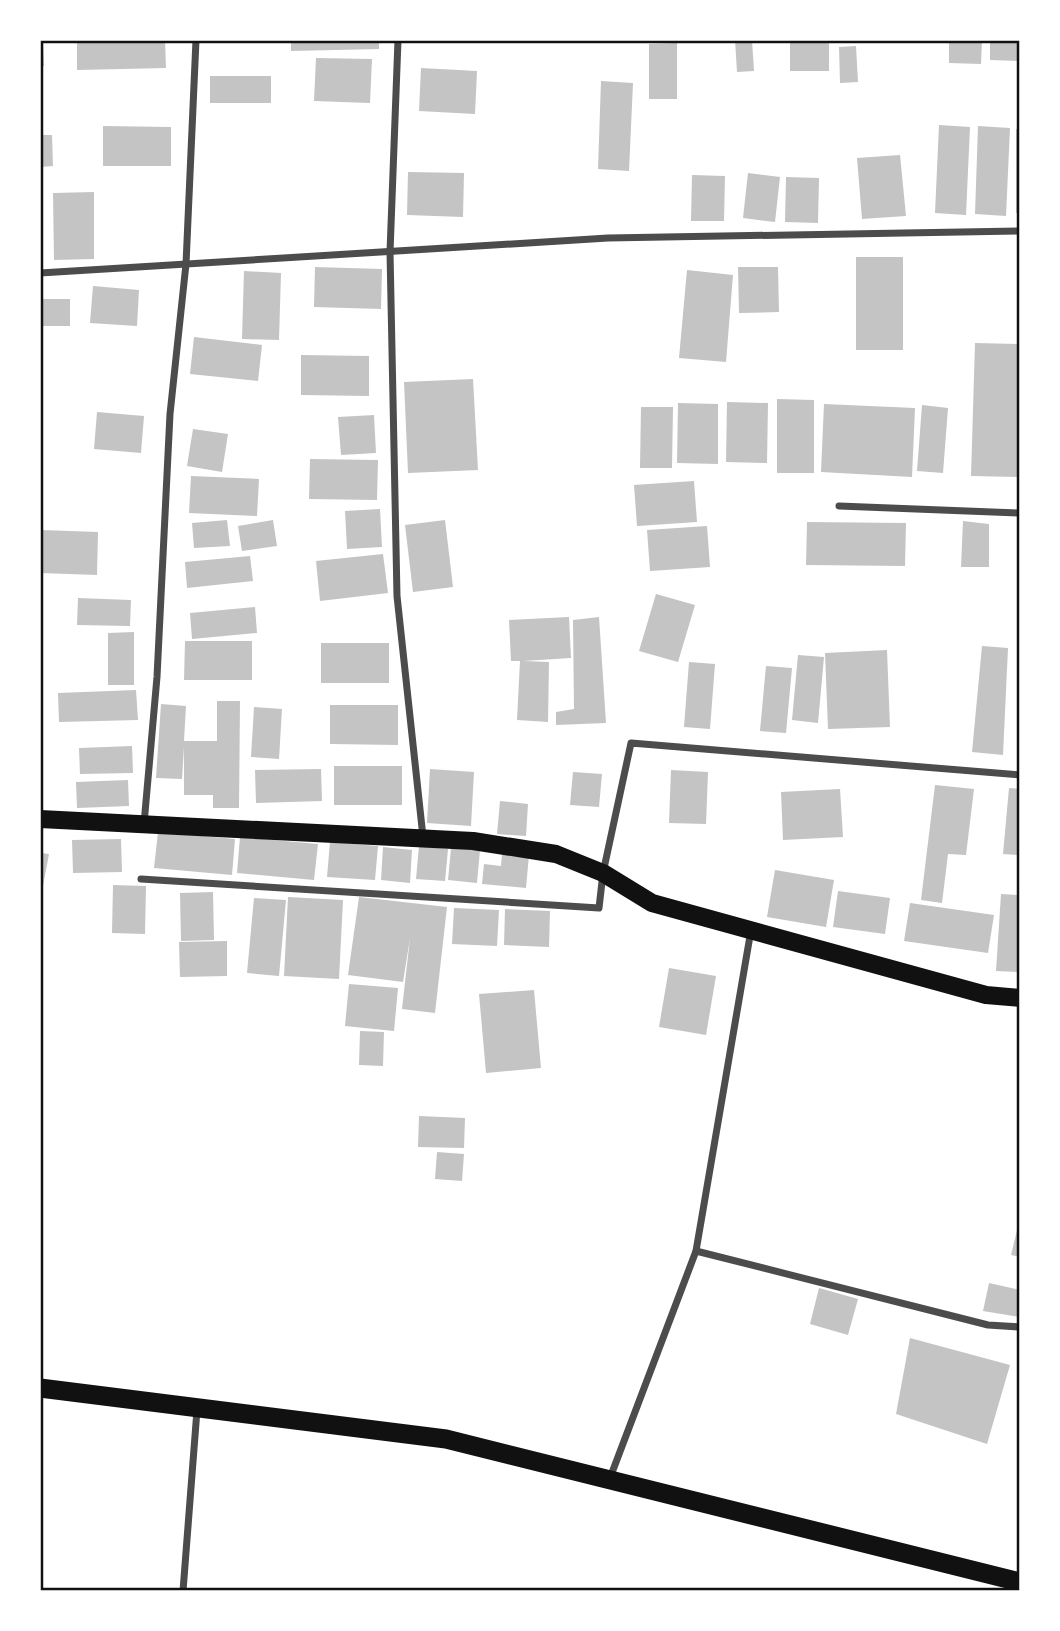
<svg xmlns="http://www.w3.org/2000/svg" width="1060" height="1631" font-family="Raleway,sans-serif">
  <rect width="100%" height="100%" fill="#fff"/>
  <g fill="#c4c4c4">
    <polygon points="40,40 43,40 44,66 40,66"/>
    <polygon points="77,40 165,40 166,68 77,70"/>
    <polygon points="291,40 379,40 379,49 291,51"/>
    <polygon points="735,40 752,40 754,71 737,72"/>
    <rect x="790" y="40" width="39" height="31"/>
    <polygon points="949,40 982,40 981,64 949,63"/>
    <polygon points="990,40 1020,40 1020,61 990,60"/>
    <polygon points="677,43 677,99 649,99 649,44"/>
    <polygon points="856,46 858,82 840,83 839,47"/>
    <polygon points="316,58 372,59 370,103 314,101"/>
    <polygon points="421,68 477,71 475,114 419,111"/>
    <rect x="210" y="76" width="61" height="27"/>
    <polygon points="601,81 633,83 629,171 598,169"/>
    <polygon points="939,125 970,127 966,215 935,213"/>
    <polygon points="103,126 171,127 171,166 103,166"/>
    <polygon points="978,126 1010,128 1006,216 975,214"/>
    <rect x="1016" y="129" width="4" height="84"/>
    <polygon points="40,135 52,135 53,166 40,167"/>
    <polygon points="900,155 906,216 862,219 857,158"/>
    <polygon points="408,172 464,173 463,217 407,215"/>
    <polygon points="748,173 780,177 775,222 743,218"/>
    <polygon points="692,175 725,176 724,221 691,221"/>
    <polygon points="786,177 819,178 818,223 785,222"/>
    <polygon points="94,192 94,259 54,260 53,193"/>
    <rect x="856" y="257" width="47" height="93"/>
    <polygon points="315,267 382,269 381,309 314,307"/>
    <polygon points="738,267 778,267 779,312 739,313"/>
    <polygon points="687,270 733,275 726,362 679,358"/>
    <polygon points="244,271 281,273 279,340 242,339"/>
    <polygon points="93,286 139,290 137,326 90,323"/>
    <rect x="40" y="299" width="30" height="27"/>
    <polygon points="194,337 262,345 258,381 190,374"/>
    <polygon points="975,343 1020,344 1020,477 971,476"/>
    <polygon points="301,355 369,356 369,396 301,395"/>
    <polygon points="473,379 478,470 408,473 404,382"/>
    <polygon points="777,399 814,400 814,473 777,473"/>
    <polygon points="727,402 768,403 767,463 726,462"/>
    <polygon points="678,403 718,404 718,464 677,463"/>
    <polygon points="824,404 915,408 912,477 821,472"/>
    <polygon points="922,405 948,408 943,473 917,471"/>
    <polygon points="641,407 673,407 672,468 640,468"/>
    <polygon points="97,412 144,416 141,453 94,449"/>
    <polygon points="374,415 376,453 341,455 338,417"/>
    <polygon points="193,429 228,434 222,472 187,466"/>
    <polygon points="310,459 378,460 377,500 309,499"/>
    <polygon points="191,476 259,479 257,516 189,513"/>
    <polygon points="694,481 697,522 637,526 634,485"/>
    <polygon points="380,509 382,547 347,549 345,511"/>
    <polygon points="227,520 230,546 194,548 192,523"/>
    <polygon points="273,520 277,546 242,551 238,526"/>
    <polygon points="445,520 453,587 413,592 405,525"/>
    <polygon points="963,521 989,524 989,567 961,567"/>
    <polygon points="807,522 906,523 905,566 806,565"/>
    <polygon points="707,526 710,567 650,571 647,530"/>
    <polygon points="41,530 98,532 97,575 40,573"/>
    <polygon points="383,554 388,593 320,601 316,561"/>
    <polygon points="250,556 253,581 187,588 185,562"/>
    <polygon points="656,594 695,605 678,662 639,651"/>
    <polygon points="78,598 131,600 130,626 77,625"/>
    <polygon points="255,607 257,633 192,639 190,613"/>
    <polygon points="569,617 571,658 523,661 549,662 548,722 517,720 520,661 511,661 509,620"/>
    <polygon points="599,617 606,723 556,725 556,712 574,709 573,620"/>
    <polygon points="134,632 134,685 108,685 108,633"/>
    <polygon points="185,641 252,641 252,680 184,680"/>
    <rect x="321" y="643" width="68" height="40"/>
    <polygon points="982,646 1008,648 1003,755 972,752"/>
    <polygon points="887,650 890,727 828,729 825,653"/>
    <polygon points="798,655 824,657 818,723 792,720"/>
    <polygon points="689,662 715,664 710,729 684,727"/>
    <polygon points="766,666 792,668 786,733 760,731"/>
    <polygon points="136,690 138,720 59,722 58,693"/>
    <polygon points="217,701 240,701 239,808 213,808 213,795 184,795 184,747 182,779 156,778 161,704 186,706 184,741 217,741"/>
    <polygon points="330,705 398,705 398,745 330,744"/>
    <polygon points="254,707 282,709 279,759 251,757"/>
    <polygon points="132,746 133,773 80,774 79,748"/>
    <rect x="334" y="766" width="68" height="39"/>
    <polygon points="321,769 322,801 256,803 255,770"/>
    <polygon points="430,769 474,772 471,826 427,823"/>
    <polygon points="671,770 708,772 706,824 669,823"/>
    <polygon points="573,772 602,774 599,807 570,805"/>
    <polygon points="128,780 129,806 77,808 76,782"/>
    <polygon points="935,785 974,789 966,855 948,854 942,903 921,900"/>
    <polygon points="1009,788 1020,789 1020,855 1003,854"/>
    <polygon points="840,789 843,837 783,840 781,792"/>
    <polygon points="500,801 528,804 526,836 497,834"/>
    <polygon points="158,832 235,839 232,875 154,868"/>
    <polygon points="240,837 318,844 314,880 237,873"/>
    <polygon points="121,839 122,872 73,873 72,840"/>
    <polygon points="330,842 378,846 375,880 327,877"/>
    <polygon points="419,846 448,849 445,881 416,879"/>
    <polygon points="383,847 412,850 410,883 381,880"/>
    <polygon points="451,848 480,850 477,883 448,880"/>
    <polygon points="40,853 49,854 42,891 40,890"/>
    <polygon points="502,853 529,855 526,888 482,884 484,864 501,866"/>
    <polygon points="775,870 834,880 826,927 767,917"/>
    <polygon points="113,885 146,886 145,934 112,933"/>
    <polygon points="838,891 890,898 885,934 833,927"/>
    <polygon points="213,892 214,940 181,941 180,893"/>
    <polygon points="1001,894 1020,895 1020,972 996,971"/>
    <polygon points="288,897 343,900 339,979 284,976"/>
    <polygon points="359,897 447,907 435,1013 402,1009 410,938 403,982 348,975"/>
    <polygon points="254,898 286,900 279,976 247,973"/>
    <polygon points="910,903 994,915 988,953 904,941"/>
    <polygon points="454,908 499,910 497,946 452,944"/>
    <polygon points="505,909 550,911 549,947 504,945"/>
    <polygon points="227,941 227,976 180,977 179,942"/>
    <polygon points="669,968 716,976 706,1035 659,1027"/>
    <polygon points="349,984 398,988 394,1031 345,1026"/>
    <polygon points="534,990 541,1068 486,1073 479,994"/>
    <polygon points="360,1031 384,1032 383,1066 359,1065"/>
    <polygon points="419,1116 465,1118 464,1148 418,1147"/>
    <polygon points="437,1152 464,1154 462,1181 435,1179"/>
    <polygon points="1018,1226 1020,1227 1020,1257 1011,1255"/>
    <polygon points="989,1283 1020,1290 1019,1317 983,1311"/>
    <polygon points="819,1288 858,1299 848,1335 810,1324"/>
    <polygon points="910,1338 1010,1365 987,1444 896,1414"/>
  </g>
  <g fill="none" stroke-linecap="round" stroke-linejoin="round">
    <g stroke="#4c4c4c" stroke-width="7">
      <polyline points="398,40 390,252 397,596 423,837"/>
      <polyline points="40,273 608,238 1020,231"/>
      <polyline points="839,506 1020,513"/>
      <polyline points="144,824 157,677 170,414 186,264 196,40"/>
      <polyline points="141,879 599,908 603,873 631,743 1020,775"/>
      <polyline points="696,1251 988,1325 1020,1327"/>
      <polyline points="610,1478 696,1251 751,930"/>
      <polyline points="183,1591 197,1410"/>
    </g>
    <polyline stroke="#111" stroke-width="18" points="40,819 473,841 556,854 603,873 652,903 986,995 1020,998"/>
    <polyline stroke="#111" stroke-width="19" points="40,1388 446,1439 1020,1582"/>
  </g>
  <rect width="1060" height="1631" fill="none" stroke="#ffffff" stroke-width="84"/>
  <rect x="42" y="42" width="976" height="1547" fill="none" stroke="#111" stroke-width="2.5"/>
</svg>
